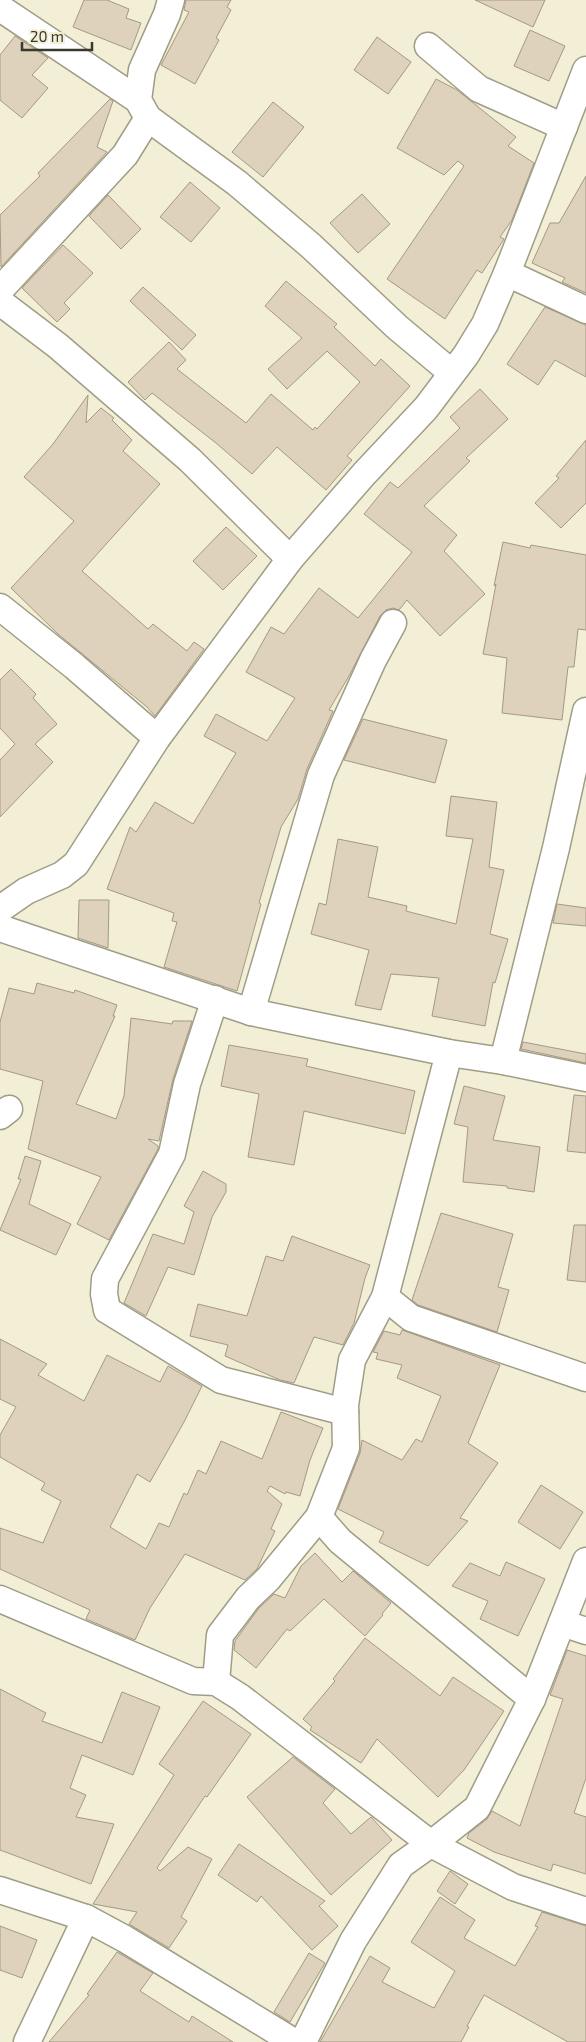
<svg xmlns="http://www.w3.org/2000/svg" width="586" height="2042" font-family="'Exo 2',sans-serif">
  <rect width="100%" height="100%" fill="#f2efd6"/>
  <g fill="#ded2bc" stroke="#a59984">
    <polygon points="84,0 107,0 129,9 126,18 141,23 131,50 73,27"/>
    <polygon points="186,0 231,0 227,7 231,10 216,38 219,40 195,84 161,65 189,12 184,10"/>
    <polygon points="475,0 545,0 533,27"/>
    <polygon points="530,30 565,46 549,81 514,66"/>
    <polygon points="15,36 48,58 32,75 48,88 22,118 0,100 0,55"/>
    <polygon points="377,37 411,62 388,94 354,70"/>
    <polygon points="436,79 457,90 516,137 508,146 534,163 512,220 500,237 504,239 482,273 477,270 445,319 387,279 464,166 458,161 444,175 397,148"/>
    <polygon points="110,99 113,101 97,147 107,152 1,267 0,215 40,176 38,173"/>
    <polygon points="273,102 304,127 263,177 232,152"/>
    <polygon points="586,176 586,293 562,282 565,278 532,263 550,223 559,223"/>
    <polygon points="190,182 220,208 191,242 160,217"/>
    <polygon points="362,194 390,224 358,253 330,223"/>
    <polygon points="108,195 141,229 121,249 89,216"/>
    <polygon points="63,245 93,273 64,303 70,309 57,322 22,288"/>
    <polygon points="286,281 337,324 334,327 375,366 381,359 410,386 347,456 352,460 326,490 277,447 252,474 216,443 152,393 145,400 128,382 169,342 186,360 177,369 246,423 271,394 313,430 315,427 317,429 360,382 327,351 287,389 268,369 302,338 265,306"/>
    <polygon points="143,287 196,335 182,350 130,301"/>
    <polygon points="545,307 586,325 586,377 555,360 538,385 507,364"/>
    <polygon points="480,389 508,419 466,458 470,461 424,506 457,535 444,551 485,594 440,636 407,600 399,610 393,608 386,610 380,616 349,676 329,710 333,711 307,769 298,799 281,827 259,903 261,904 237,991 164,967 177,922 172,921 174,913 107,889 130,827 136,832 155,802 193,824 236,753 204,736 216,714 267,741 295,698 246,672 271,627 284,634 319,588 358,618 412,552 364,514 390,482 398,488 460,428 450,417"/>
    <polygon points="88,395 86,423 101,408 114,418 112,420 132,440 123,451 160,484 82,571 148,629 153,624 187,651 194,642 204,649 155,716 147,707 58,634 11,588 74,521 24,477 53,444"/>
    <polygon points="586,440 586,503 561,528 535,503 559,478 556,476"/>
    <polygon points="226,527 257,556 223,590 193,561"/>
    <polygon points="503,542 530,548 531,545 586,555 586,630 578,629 574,667 568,667 562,720 502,713 507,658 483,654 496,584 494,586"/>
    <polygon points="11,669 36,694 33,698 57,724 35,744 53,762 0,817 0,760 15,744 0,728 0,680"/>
    <polygon points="363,719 447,740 435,783 344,760"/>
    <polygon points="451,796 497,802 489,867 504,870 490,934 508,939 495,983 493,982 485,1026 432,1016 439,978 391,974 381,1010 355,1005 369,950 311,934 319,903 326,905 338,839 378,847 368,897 407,906 406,911 456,924 473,839 446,836"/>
    <polygon points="79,900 109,900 108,948 78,938"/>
    <polygon points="557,904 586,908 586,926 553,923"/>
    <polygon points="37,983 74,993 75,990 117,1005 113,1016 115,1016 76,1104 116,1119 124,1096 131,1018 172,1024 173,1021 192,1021 173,1079 159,1141 148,1139 158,1146 158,1149 109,1240 77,1224 101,1177 28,1149 43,1081 0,1069 0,1022 9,988 34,994"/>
    <polygon points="523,1042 586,1054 586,1063 521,1049"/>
    <polygon points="229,1045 308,1059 306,1066 415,1091 405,1134 304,1111 294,1165 248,1157 259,1094 221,1086"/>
    <polygon points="464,1086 505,1096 493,1140 540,1147 534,1192 507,1188 507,1186 463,1182 468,1127 454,1124"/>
    <polygon points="574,1095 586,1096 586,1153 567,1151"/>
    <polygon points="25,1156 41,1161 29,1204 71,1224 56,1255 0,1230 21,1179 18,1179"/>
    <polygon points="203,1171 226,1184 226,1192 212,1217 194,1275 168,1267 146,1316 124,1303 153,1234 184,1244 194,1212 184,1206"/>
    <polygon points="441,1213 513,1234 498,1287 509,1290 497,1332 418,1305 412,1300"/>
    <polygon points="574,1225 586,1225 586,1282 567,1280"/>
    <polygon points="292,1236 370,1265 365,1278 354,1323 343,1345 314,1337 294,1383 280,1380 225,1356 228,1345 190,1336 198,1304 247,1316 266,1256 283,1261"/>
    <polygon points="402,1330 500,1365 468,1443 498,1463 460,1518 468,1521 428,1566 379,1542 384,1532 338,1509 360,1453 362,1440 402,1460 416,1439 422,1442 441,1396 397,1378 402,1365 376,1359 378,1353 373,1352 384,1331 400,1335"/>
    <polygon points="0,1339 47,1364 38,1375 84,1401 107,1355 160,1382 168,1366 202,1386 184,1422 150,1482 137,1474 110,1527 146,1549 159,1523 169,1527 184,1493 187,1495 198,1470 206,1474 221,1441 262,1459 281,1412 323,1428 310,1460 300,1496 286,1492 285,1494 270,1486 267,1491 282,1504 271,1529 275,1531 257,1569 245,1580 185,1554 150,1608 135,1640 86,1619 90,1610 0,1569 0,1528 43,1543 61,1501 41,1490 45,1483 0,1457 0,1435 16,1407 0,1399"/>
    <polygon points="541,1485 583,1512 560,1549 518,1522"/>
    <polygon points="315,1553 342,1582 353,1571 391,1603 382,1614 383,1615 365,1636 324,1599 290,1631 287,1629 256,1668 234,1650 235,1641 259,1608 274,1594 285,1598 301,1566"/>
    <polygon points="506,1562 545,1579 518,1636 480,1619 488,1601 452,1586 470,1563 500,1576"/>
    <polygon points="365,1638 440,1696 453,1677 504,1711 464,1770 438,1797 377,1739 361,1763 310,1730 312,1727 303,1719 335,1681 333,1679"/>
    <polygon points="567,1650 586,1656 586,1778 574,1813 586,1817 586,1874 553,1864 551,1871 494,1852 467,1838 469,1833 487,1819 492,1811 520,1826 563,1699 550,1695"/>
    <polygon points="0,1689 46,1713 42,1721 102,1743 122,1692 160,1707 133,1775 82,1755 70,1788 86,1795 76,1817 114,1824 91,1884 0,1850"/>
    <polygon points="203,1701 251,1734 207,1797 205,1796 157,1868 160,1871 188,1847 212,1859 181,1917 187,1921 169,1948 129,1924 137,1912 93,1904 174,1775 159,1764"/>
    <polygon points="293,1757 335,1789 323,1803 351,1834 371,1817 392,1840 331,1895 247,1797"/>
    <polygon points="239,1844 325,1901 319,1906 338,1926 312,1950 261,1896 257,1902 218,1875"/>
    <polygon points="450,1871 468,1884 455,1904 437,1891"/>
    <polygon points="440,1897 475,1920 464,1938 515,1966 538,1927 535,1926 542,1912 586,1926 586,2042 568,2042 484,1995 467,2026 469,2027 461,2042 320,2042 370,1956 390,1968 382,1982 434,2008 455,1971 411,1942"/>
    <polygon points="0,1926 37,1940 22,1978 0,1970"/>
    <polygon points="117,1952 153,1973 140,1991 189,2022 192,2016 233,2042 49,2042 89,1995 87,1994"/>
    <polygon points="309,1953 325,1963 290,2022 274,2012"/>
  </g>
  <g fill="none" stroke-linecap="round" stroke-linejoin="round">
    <defs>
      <g id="minor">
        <polyline points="171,0 167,14 142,70 138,100 148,118 237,183 311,246 397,327 452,373"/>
        <polyline points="0,8 138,100"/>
        <polyline points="428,46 479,89 564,127"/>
        <polyline points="507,273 586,310"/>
        <polyline points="0,290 125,155 148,118"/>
        <polyline points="0,302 58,346 190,460 290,559"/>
        <polyline points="0,607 74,666 157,738"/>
        <polyline points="0,909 26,891 62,875 76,864 157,738 290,559 364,474 426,408 466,355 485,324 507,273 586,70"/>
        <polyline points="0,928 251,1012 449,1053 503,1061 586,1078"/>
        <polyline points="215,999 187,1084 172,1154 105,1279 104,1294 107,1310 221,1380 345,1412"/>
        <polyline points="251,1012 321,775 373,660 393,623"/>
        <polyline points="503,1061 556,848 586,711"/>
        <polyline points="0,1116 9,1109"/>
        <polyline points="385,1297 411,1318 586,1378"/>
        <polyline points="319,1517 340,1541 532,1699"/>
        <polyline points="0,1599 193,1681 216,1682 240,1697 431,1844 513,1887 586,1911"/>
        <polyline points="562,1623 586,1631"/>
        <polyline points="216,1682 220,1635 248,1598 268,1579 319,1517 346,1448 345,1405 352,1360 385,1297 449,1053"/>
        <polyline points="0,1890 86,1918 125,1939 294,2042"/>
        <polyline points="27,2042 86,1918"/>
        <polyline points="303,2042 353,1941 401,1865 439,1838 477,1808 532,1699 586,1561"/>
      </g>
    </defs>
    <use href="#minor" stroke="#a09d86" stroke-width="29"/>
    <use href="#minor" stroke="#fff" stroke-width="26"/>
  </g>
  <path d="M22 42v8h70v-8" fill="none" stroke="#39382e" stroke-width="2.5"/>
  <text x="30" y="42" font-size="15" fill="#39382e" stroke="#f2efd6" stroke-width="4" paint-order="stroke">20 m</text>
</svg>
